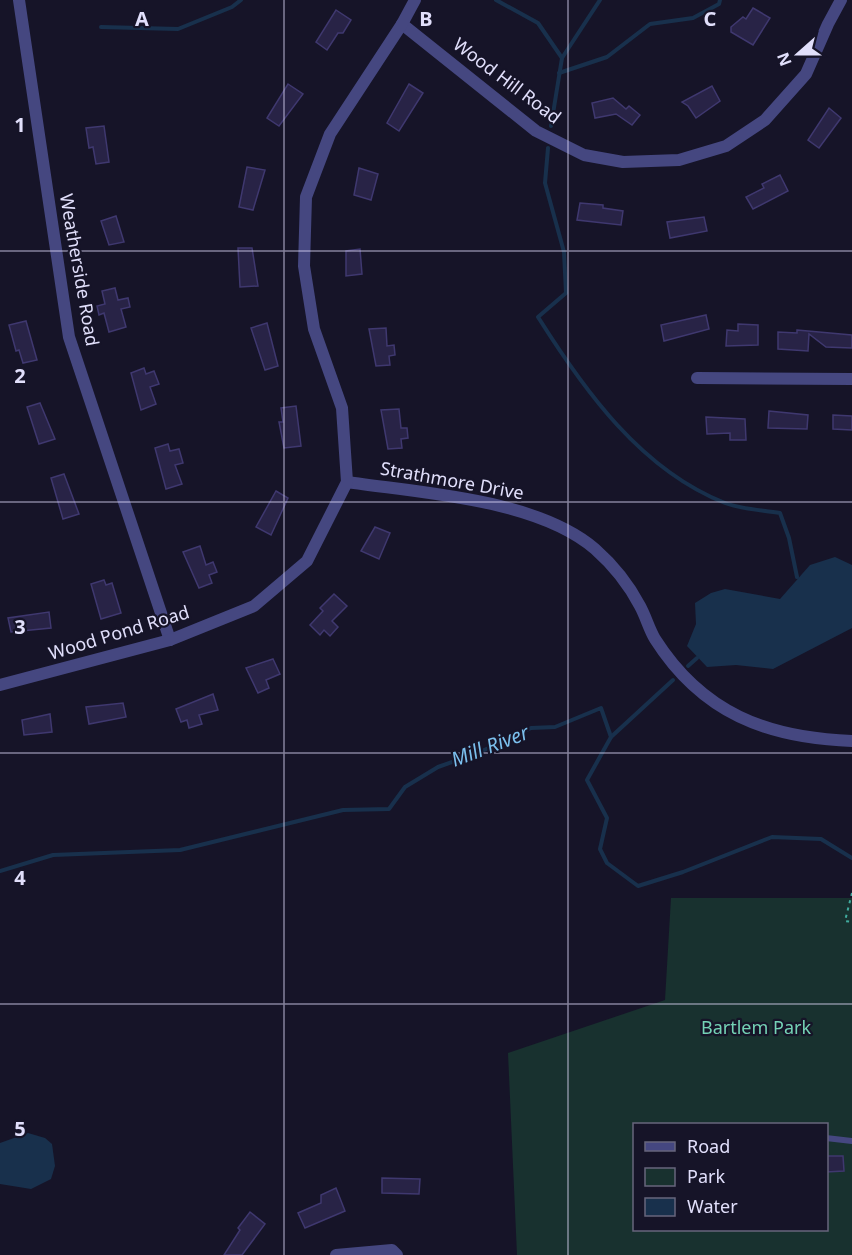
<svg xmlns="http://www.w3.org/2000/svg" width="852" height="1255" font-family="'Noto Sans',sans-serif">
  <rect width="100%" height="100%" fill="#161428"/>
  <path fill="#18312f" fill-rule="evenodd" d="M671,898h181v357h-335l-9,-202 157,-53zM634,1124h192v106h-192z"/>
  <g fill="#18304c">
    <polygon points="835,557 852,565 852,628 773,669 736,665 707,667 687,646 696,624 695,603 711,593 725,589 780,599 810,565"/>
    <polygon points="28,1133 45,1138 52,1144 55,1166 51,1179 31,1189 0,1184 0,1143"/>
  </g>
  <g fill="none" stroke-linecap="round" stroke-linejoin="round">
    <g stroke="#18304c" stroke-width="4">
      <polyline points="496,0 538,23 562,58"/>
      <polyline points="101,27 178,29 232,7 241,0"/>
      <polyline points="559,73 607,57 650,24 693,18 719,4 720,0"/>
      <polyline points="551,126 562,58 600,0"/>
      <path d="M548,148l-3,35 19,69 2,41 -28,24c46,73 103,153 187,186 16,6 37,7 55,10l9,25 8,39"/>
      <polyline points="688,666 697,658"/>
      <polyline points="611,737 673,680"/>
      <polyline points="0,871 53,855 180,850 343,810 389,809 405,787 438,767 480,752 531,728 555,727 601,708 611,737 587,780 607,818 600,849 607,863 638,886 683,872 772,837 821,839 852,858"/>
    </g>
  </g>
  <g fill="#282346" stroke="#3f386f" stroke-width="1.5">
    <polygon points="753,8 770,18 753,45 731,32 731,27 743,17 746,19"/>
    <polygon points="336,10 351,20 343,33 338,33 327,50 316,42"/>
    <polygon points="288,84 303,94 279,126 267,118"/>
    <polygon points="409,84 423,93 399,131 387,123"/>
    <polygon points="712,86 720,101 696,118 688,106 682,102"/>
    <polygon points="613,98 626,109 629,106 640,115 632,125 616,114 595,118 592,103"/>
    <polygon points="829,108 841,118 819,148 808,140"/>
    <polygon points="104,126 109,162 96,164 93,147 89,148 86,128"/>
    <polygon points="247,167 265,170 253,210 239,207"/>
    <polygon points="359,168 378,174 371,200 354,195"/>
    <polygon points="780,175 788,191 753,209 746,197 764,188 762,184"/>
    <polygon points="580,203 603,205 603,208 623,211 621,225 577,220"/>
    <polygon points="116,216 124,242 109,245 101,221"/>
    <polygon points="704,217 707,231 670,238 667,222"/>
    <polygon points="238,248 252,248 258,286 240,287"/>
    <polygon points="360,249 362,274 346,276 346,251"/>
    <polygon points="115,288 118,300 128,298 130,307 121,309 126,327 109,332 104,313 99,315 97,306 105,304 102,291"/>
    <polygon points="706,315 709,329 664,341 661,325"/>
    <polygon points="26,321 37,360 23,363 19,350 16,351 9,325"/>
    <polygon points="267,323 278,366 265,370 251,328"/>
    <polygon points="738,324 758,325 758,345 726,346 727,330 738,331"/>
    <polygon points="386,328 387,346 394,345 395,355 389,356 390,365 376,366 369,329"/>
    <polygon points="797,330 852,335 852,348 826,347 809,334 808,351 778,349 778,332 797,333"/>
    <polygon points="144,368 146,374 154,371 159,384 150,387 156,404 141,410 131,373"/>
    <polygon points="40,403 55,439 39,444 27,407"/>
    <polygon points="296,406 301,446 284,448 279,422 283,422 281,408"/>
    <polygon points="399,409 401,428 407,428 408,438 401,439 402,448 388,449 381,410"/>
    <polygon points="769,411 808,415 807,429 768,428"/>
    <polygon points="833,415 852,416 852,430 833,429"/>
    <polygon points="706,417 745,419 746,440 730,440 730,433 707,434"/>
    <polygon points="168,444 170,451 179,449 183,463 175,465 182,484 166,489 155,448"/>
    <polygon points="64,474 79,514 63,519 51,478"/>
    <polygon points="276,491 288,498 271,535 256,527"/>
    <polygon points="375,527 390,533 379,559 361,551"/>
    <polygon points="200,546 206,565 213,562 217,572 209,575 212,583 199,588 183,552"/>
    <polygon points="104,580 106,585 112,583 121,613 101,619 91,584"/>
    <polygon points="334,594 347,606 332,621 338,627 330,636 324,630 320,635 310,625 323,611 320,608"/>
    <polygon points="49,612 51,628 11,632 8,618"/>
    <polygon points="273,659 280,674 266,680 269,688 258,693 246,668"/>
    <polygon points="213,694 218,710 199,715 202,724 189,728 187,720 181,722 176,709"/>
    <polygon points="123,703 126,717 89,724 86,707"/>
    <polygon points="50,714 52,732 24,735 22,720"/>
    <polygon points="826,1156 843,1156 844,1171 826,1172"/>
    <polygon points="382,1178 420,1179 419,1194 382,1193"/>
    <polygon points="336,1188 345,1211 305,1228 298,1213 321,1203 321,1195"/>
    <polygon points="250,1212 265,1224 242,1255 224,1255 240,1230 238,1228"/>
  </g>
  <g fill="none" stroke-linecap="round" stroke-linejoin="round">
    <polyline stroke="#41ac9f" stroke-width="2" stroke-dasharray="3 4.5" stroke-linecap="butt" points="852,893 845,921 852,922"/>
    <polyline stroke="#454780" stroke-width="6" points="826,1138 852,1141"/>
    <g stroke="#454780" stroke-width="12">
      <polyline points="19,0 69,337 170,640"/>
      <polyline points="402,24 536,131 584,155 623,162 679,160 726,146 765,120 806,74 828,24 841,0"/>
      <polyline points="697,378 852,379"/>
      <path d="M347,482c74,11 190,17 248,67 17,15 34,36 45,57 6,11 9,23 15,33 47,74 112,99 197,102"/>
      <polyline points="0,685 170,640 254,606 307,561 347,482 342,408 314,329 304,266 306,197 330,134 402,24 415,0"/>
      <polyline points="336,1255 392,1250 397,1255"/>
    </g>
  </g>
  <path fill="none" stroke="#e1dffb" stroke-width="1.5" stroke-opacity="0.55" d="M284,0v1255M568,0v1255M0,251h852M0,502h852M0,753h852M0,1004h852"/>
  <g text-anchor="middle" stroke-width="4.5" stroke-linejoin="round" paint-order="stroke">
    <g font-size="18" fill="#e1dffb" stroke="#161428">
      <text transform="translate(507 81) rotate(37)" y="6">Wood Hill Road</text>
      <text transform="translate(79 270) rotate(80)" y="6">Weatherside Road</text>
      <text transform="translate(452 481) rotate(10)" y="6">Strathmore Drive</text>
      <text transform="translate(119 633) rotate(-17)" y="6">Wood Pond Road</text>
    </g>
    <g font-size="18" fill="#74d2b5" stroke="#161428">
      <text x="756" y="1034">Bartlem Park</text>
    </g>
    <g font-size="20" font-style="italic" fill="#7bbfed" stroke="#161428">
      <text transform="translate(490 746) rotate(-21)" y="7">Mill River</text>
    </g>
  </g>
  <g font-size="20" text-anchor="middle" font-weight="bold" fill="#e1dffb" stroke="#161428" stroke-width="4.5" stroke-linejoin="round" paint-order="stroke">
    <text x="142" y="26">A</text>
    <text x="426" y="26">B</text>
    <text x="710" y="26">C</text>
    <text x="20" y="132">1</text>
    <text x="20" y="383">2</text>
    <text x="20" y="634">3</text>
    <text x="20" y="885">4</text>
    <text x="20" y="1136">5</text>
  </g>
  <rect x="633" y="1123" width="195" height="108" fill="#161428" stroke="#67657c" stroke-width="1.5"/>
  <rect x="645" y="1142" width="30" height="9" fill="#454780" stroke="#67657c" stroke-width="1.5"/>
  <text x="687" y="1153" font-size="18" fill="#e1dffb">Road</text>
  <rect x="645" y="1168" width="30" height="18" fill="#18312f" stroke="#67657c" stroke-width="1.5"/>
  <text x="687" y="1183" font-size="18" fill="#e1dffb">Park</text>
  <rect x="645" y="1198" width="30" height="18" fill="#18304c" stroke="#67657c" stroke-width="1.5"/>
  <text x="687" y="1213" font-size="18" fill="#e1dffb">Water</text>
  <g transform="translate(798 54) rotate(249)" stroke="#161428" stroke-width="4.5" paint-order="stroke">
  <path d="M0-4.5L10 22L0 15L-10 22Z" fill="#e1dffb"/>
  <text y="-9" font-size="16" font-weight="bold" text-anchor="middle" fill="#e1dffb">N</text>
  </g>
</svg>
